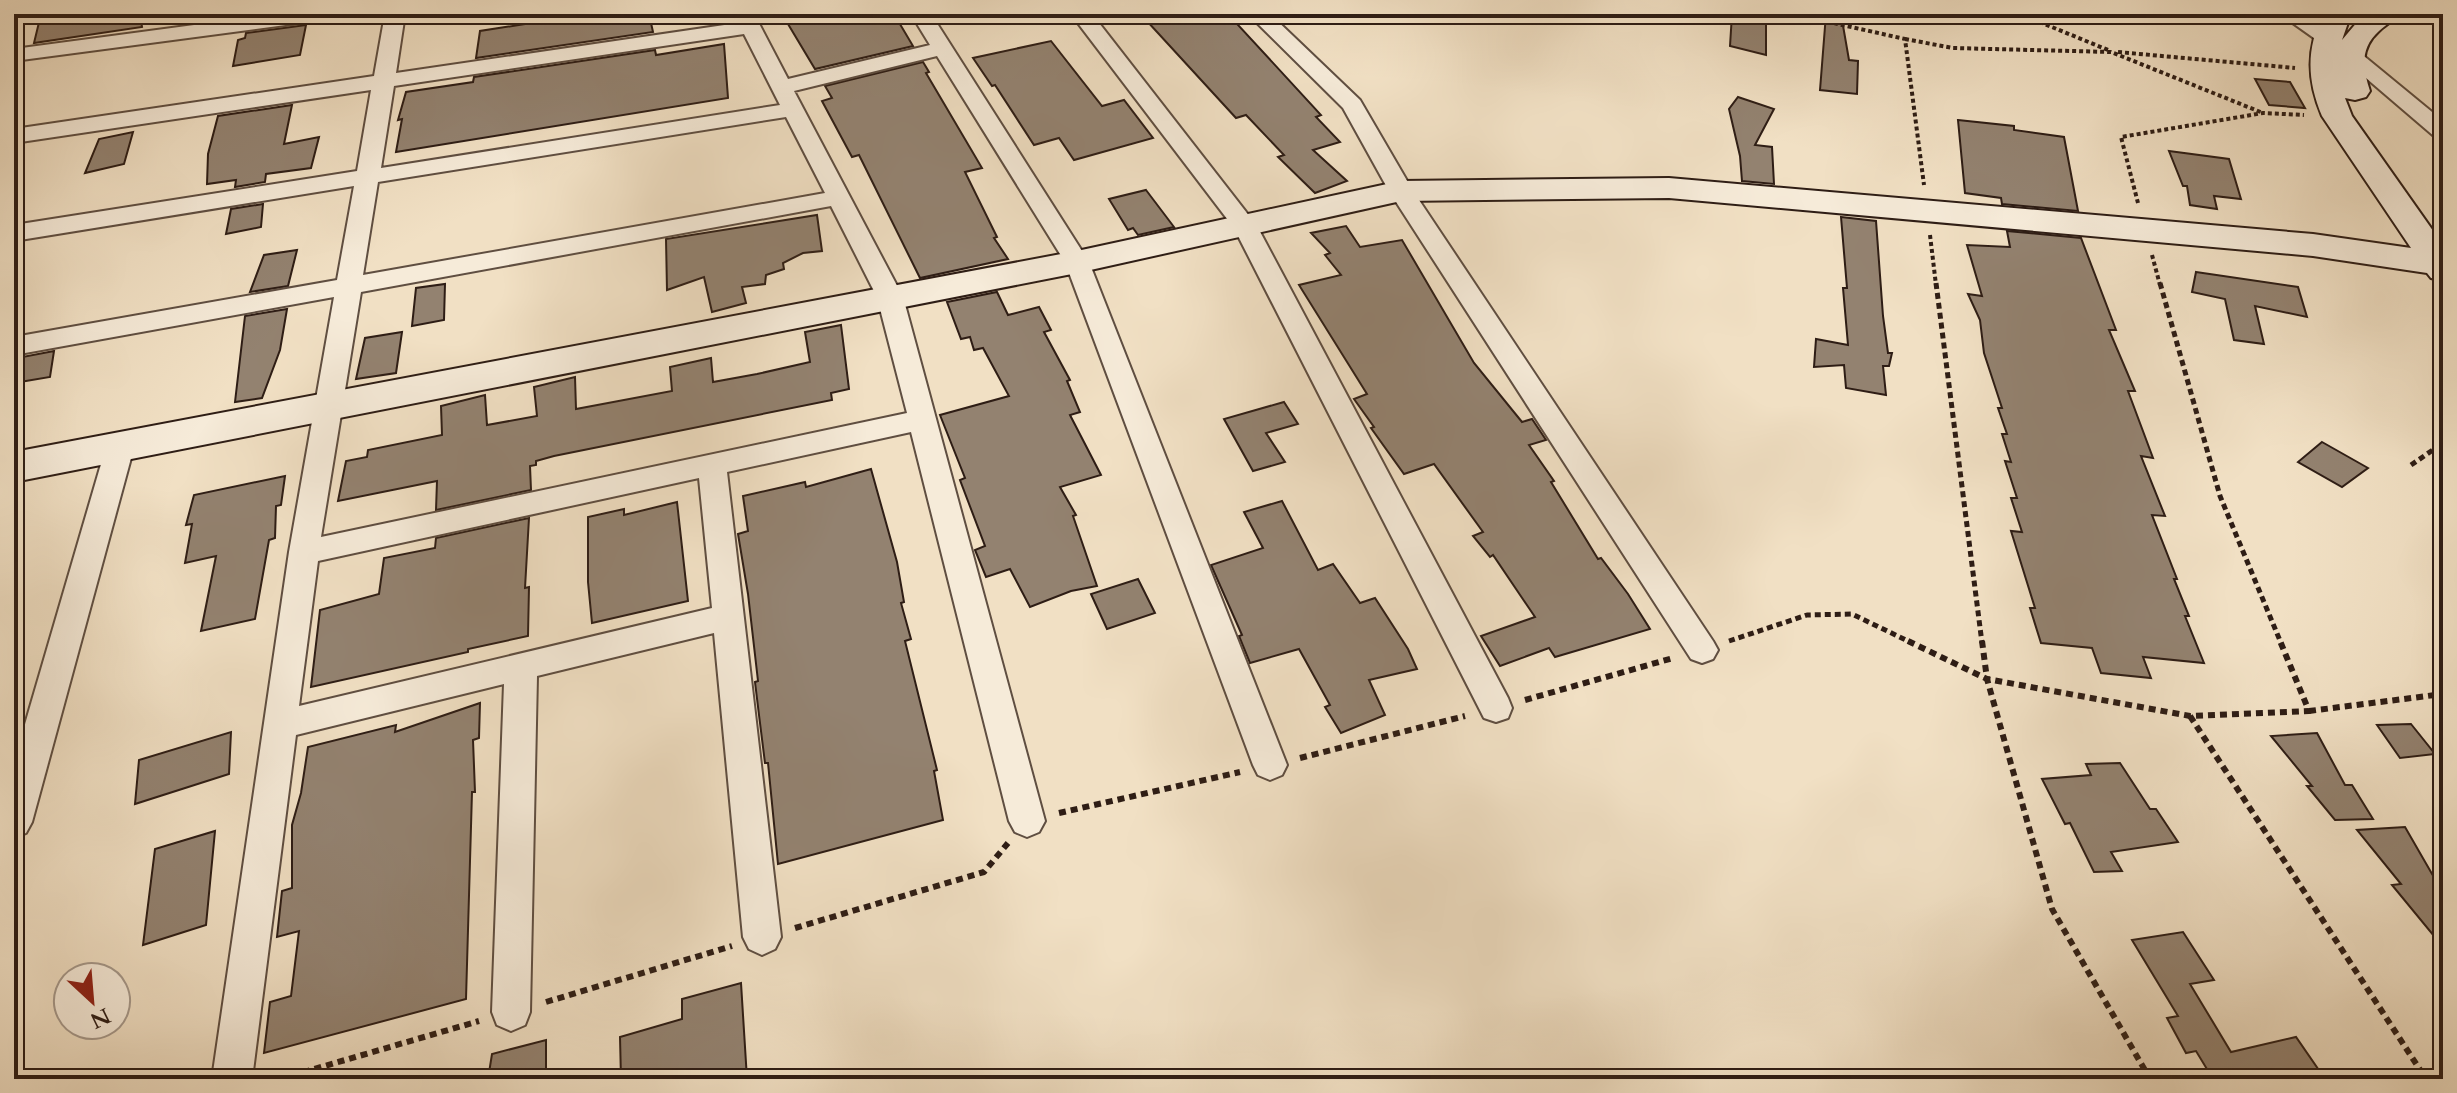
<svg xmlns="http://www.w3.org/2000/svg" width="2457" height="1093" font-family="Cardo,serif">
  <rect width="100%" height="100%" fill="#f1e0c4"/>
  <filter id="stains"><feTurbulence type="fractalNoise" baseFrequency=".0025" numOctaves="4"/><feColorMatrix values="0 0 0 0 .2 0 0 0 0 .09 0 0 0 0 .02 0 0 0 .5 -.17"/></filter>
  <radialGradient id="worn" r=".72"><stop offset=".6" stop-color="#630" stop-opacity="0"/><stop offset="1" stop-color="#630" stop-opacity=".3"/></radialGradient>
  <g fill="#938270" stroke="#2e1d15" stroke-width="2">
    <polygon points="41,14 140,14 142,27 34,43"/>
    <polygon points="551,14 649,14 653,32 476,58 480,31 551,20"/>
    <polygon points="782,14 894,14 913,46 815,69"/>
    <polygon points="1168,14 1190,14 1197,22 1228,14 1321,115 1316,117 1340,142 1313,150 1347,181 1315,193 1278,157 1284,155 1246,115 1236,118 1146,20"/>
    <polygon points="1732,14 1766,18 1766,55 1730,46"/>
    <polygon points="1826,14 1841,14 1849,60 1858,61 1857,94 1820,90"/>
    <polygon points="306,25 300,55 233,66 238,40 245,38 246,33"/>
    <polygon points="1051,41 1102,106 1124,100 1153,138 1074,160 1059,138 1034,145 995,85 992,86 973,58"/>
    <polygon points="724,44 728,98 396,152 402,119 398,120 406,92 473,82 474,77 655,50 656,55"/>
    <polygon points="923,62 929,72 926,73 982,168 965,172 997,237 994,238 1008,259 920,278 859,155 852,157 822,101 832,98 825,86"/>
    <polygon points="2255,79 2290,82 2305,108 2269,105"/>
    <polygon points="1738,97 1774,109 1755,145 1772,147 1774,184 1742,181 1740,156 1729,109"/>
    <polygon points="292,105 284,144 319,137 311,168 266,174 265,182 235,187 236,180 207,184 208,154 218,116"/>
    <polygon points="1958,120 2014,126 2014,130 2064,137 2078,211 2002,204 2001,198 1965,193"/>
    <polygon points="133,132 124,164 85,173 99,139"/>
    <polygon points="2169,151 2229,159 2241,199 2214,196 2217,209 2190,205 2187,186 2183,186"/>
    <polygon points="1146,190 1174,227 1138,235 1133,228 1128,230 1109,199"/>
    <polygon points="263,204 261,227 226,234 231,209"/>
    <polygon points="817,215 822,251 803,253 783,263 784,269 766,275 765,284 742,287 746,303 712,312 704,277 667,290 666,239"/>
    <polygon points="1841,217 1876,221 1883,316 1888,353 1892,353 1889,366 1883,366 1886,395 1846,388 1844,365 1814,367 1816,339 1848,345 1843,288 1847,288"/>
    <polygon points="1346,226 1360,247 1402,240 1474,363 1522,422 1532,419 1546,440 1529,445 1554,481 1551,482 1598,559 1601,558 1628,594 1650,629 1555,657 1549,648 1500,666 1481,636 1535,617 1493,555 1490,557 1473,536 1483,532 1434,464 1404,474 1371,428 1374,427 1354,399 1367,394 1299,285 1341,275 1325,255 1330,253 1311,233"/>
    <polygon points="2007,231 2081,238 2116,330 2109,330 2135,391 2128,391 2153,458 2141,456 2165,516 2152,515 2177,579 2174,579 2189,616 2185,616 2204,663 2143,657 2151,678 2101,673 2092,648 2041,643 2030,608 2035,608 2011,531 2022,532 2011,498 2017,498 2005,461 2011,462 2002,434 2007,434 1998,408 2002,408 1984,353 1980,320 1968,294 1982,296 1967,245 2010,247"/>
    <polygon points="297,250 288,286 250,292 264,255"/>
    <polygon points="2196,272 2298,287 2307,317 2255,306 2264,344 2234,340 2225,299 2192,292"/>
    <polygon points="445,284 444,320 412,326 416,288"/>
    <polygon points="997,292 1008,315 1039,307 1051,330 1044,332 1070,380 1067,381 1080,412 1070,415 1101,475 1060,487 1076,515 1073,516 1097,586 1071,591 1030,607 1010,569 986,577 975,550 985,546 960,480 965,478 940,415 1009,396 983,348 974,350 970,337 961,339 947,302"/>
    <polygon points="287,309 280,350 262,398 235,402 245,316"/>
    <polygon points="841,325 849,389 831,393 832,400 554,456 536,461 536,465 530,466 531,490 436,510 437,481 338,501 346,461 367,457 368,450 442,435 441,406 485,395 487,425 537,416 534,387 575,377 576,409 672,391 670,367 711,358 713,382 757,374 810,362 805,332"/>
    <polygon points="402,332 396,373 356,379 365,338"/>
    <polygon points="54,351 50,377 14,383 17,358"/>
    <polygon points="1284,402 1298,424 1266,433 1285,462 1253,471 1224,419"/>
    <polygon points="2322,442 2368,468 2342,487 2298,462"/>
    <polygon points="871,469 897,562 904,602 901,603 911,639 905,641 937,770 934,771 943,820 778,864 768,763 765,763 759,715 755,682 758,681 748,594 738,534 748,531 743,496 805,482 806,487"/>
    <polygon points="285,476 281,505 276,506 275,538 269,540 255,619 201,631 216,556 185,563 192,524 186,525 194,495"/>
    <polygon points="1282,501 1318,570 1333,564 1360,603 1375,598 1408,649 1417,669 1369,680 1385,715 1341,733 1325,707 1330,705 1299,649 1250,663 1239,636 1242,635 1211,565 1263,548 1244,512"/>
    <polygon points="677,502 688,601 592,623 588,582 588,517 624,509 624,515"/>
    <polygon points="529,518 525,588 529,587 528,636 468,649 468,652 311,687 320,610 379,594 384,558 435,548 436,538"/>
    <polygon points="1138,579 1155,613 1107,629 1091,594"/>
    <polygon points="480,703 479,738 473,740 475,792 472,792 466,999 264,1053 270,1002 291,996 299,931 277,937 282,891 292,888 292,825 301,793 308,747 396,725 395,732"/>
    <polygon points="2411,724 2435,754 2400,758 2377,725"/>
    <polygon points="231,732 229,774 135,804 139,760"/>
    <polygon points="2317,733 2345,785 2352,785 2373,819 2335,820 2307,786 2312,786 2271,736"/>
    <polygon points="2120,763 2150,809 2156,809 2178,842 2111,852 2122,871 2094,872 2070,823 2065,824 2042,779 2091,775 2086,764"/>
    <polygon points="2405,827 2443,893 2443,947 2392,885 2401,884 2357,830"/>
    <polygon points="215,831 206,925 143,945 155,849"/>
    <polygon points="2183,932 2214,980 2190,984 2231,1052 2296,1037 2325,1079 2213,1079 2196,1051 2186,1053 2167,1018 2178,1016 2132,940"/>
    <polygon points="741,983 747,1079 621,1079 620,1037 682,1019 682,999"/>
    <polygon points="546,1040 546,1079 488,1079 492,1054"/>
  </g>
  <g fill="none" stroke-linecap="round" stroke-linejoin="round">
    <defs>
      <g id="street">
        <polygon points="277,14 333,14 323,20 14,61 14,49"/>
        <path d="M385,14h20l-9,59 342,-50 -4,-9h20l34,65 142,-34 -19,-31h20l158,248 198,503 -5,10 -12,5 -12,-5 -5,-10 -188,-503 -128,-206 -143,35 109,206 142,524 -6,11 -12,5 -12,-5 -6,-11 -98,-389 -184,40 54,465 -6,12 -13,6 -13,-6 -6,-12 -29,-304 -177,43 -7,336 -5,13 -14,6 -14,-6 -5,-13 12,-328 -208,51 -44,344h-40l77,-527 45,-255 -320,58v-18l323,-57 17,-94 -340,55v-16l343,-54 14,-81 -357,53v-14l360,-53zM744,34l36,71 -399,63 13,-82zM786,117l39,76 -462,82 15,-93zM831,206l46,91 30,116 -586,124 40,-245zM699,478l13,130 -413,98 19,-145z"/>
        <polygon points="1071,14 1092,14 1257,226 1508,698 1512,708 1508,718 1496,722 1484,718 1234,228"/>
        <polygon points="1248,14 1270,14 1360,100 1413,191 1713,641 1718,650 1713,659 1702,663 1691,659 1389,191 1343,108"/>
        <polygon points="2280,14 2304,14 2359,52 2443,121 2443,139 2435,137 2345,60"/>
        <polygon points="120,437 130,440 134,447 32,822 26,833 14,838 14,762 106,447 110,440"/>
      </g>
      <path id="secondary" d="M2323,14h28l-9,26 22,-26h34c-5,8 -13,11 -19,17 -20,18 -16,38 -9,60l-4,6 -11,3 -10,-2 7,18 91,129v36l-12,-3 -4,-5 -114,-17 -644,-58 -268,3 -324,72 -1063,209v-30l1063,-201 324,-70 268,-3 644,56 98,14 -89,-132c-15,-36 -16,-67 1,-102z"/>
    </defs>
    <use href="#street" stroke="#5f4e41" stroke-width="4"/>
    <use href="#secondary" stroke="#2e1d15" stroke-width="4"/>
    <g stroke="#2e1d15" stroke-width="4" stroke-dasharray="4 3" stroke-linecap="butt">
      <polyline points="1793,14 1905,39 1924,185"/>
      <polyline points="2020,14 2108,50"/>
      <polyline points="1905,39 1953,48 2111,52 2263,113"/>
      <polyline points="2118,52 2295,68"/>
      <polyline points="2138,203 2121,137 2263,113 2304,115"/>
      <polyline points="1930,235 1936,285"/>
      <polyline points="2152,255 2160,285"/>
    </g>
    <g stroke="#2e1d15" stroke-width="5" stroke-dasharray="6 4" stroke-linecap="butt">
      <polyline points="1936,283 1982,643"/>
      <polyline points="2160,283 2220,496 2281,643"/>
      <polyline points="2411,465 2443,443"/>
      <polyline points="1729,641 1807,615 1852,614 1912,643"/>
    </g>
    <g stroke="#2e1d15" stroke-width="6" stroke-dasharray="7 5" stroke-linecap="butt">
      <polyline points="1908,641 1987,679 2190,716 2309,711 2280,641"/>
      <polyline points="1982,641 1987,679 2052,909 2150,1079"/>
      <polyline points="1525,700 1673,658"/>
      <polyline points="2309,711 2443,694"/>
      <polyline points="2190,716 2426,1079"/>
      <polyline points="1300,758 1465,716"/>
      <polyline points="1059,813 1240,772"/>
      <polyline points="795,928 984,872 1008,843"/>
      <polyline points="546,1002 732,946"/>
      <polyline points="280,1079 479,1021"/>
    </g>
    <use href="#street" fill="#f6ebd9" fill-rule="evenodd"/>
    <use href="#secondary" fill="#f6ebd9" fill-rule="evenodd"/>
  </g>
  <rect width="2457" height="1093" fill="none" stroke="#f1e0c4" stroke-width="48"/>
  <rect x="16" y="16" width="2425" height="1061" fill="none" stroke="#2e1d15" stroke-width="4"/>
  <rect x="24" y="24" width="2409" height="1045" fill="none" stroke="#2e1d15" stroke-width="2"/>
  <g transform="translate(92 1001) rotate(154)"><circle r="38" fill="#f6ebd9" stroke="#a6998b" stroke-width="2"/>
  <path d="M0-6L14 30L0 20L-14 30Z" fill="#8f2418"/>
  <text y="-12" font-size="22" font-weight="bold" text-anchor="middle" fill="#2e1d15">N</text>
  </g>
  <rect width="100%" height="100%" filter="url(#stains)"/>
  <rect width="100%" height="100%" fill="url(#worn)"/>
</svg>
